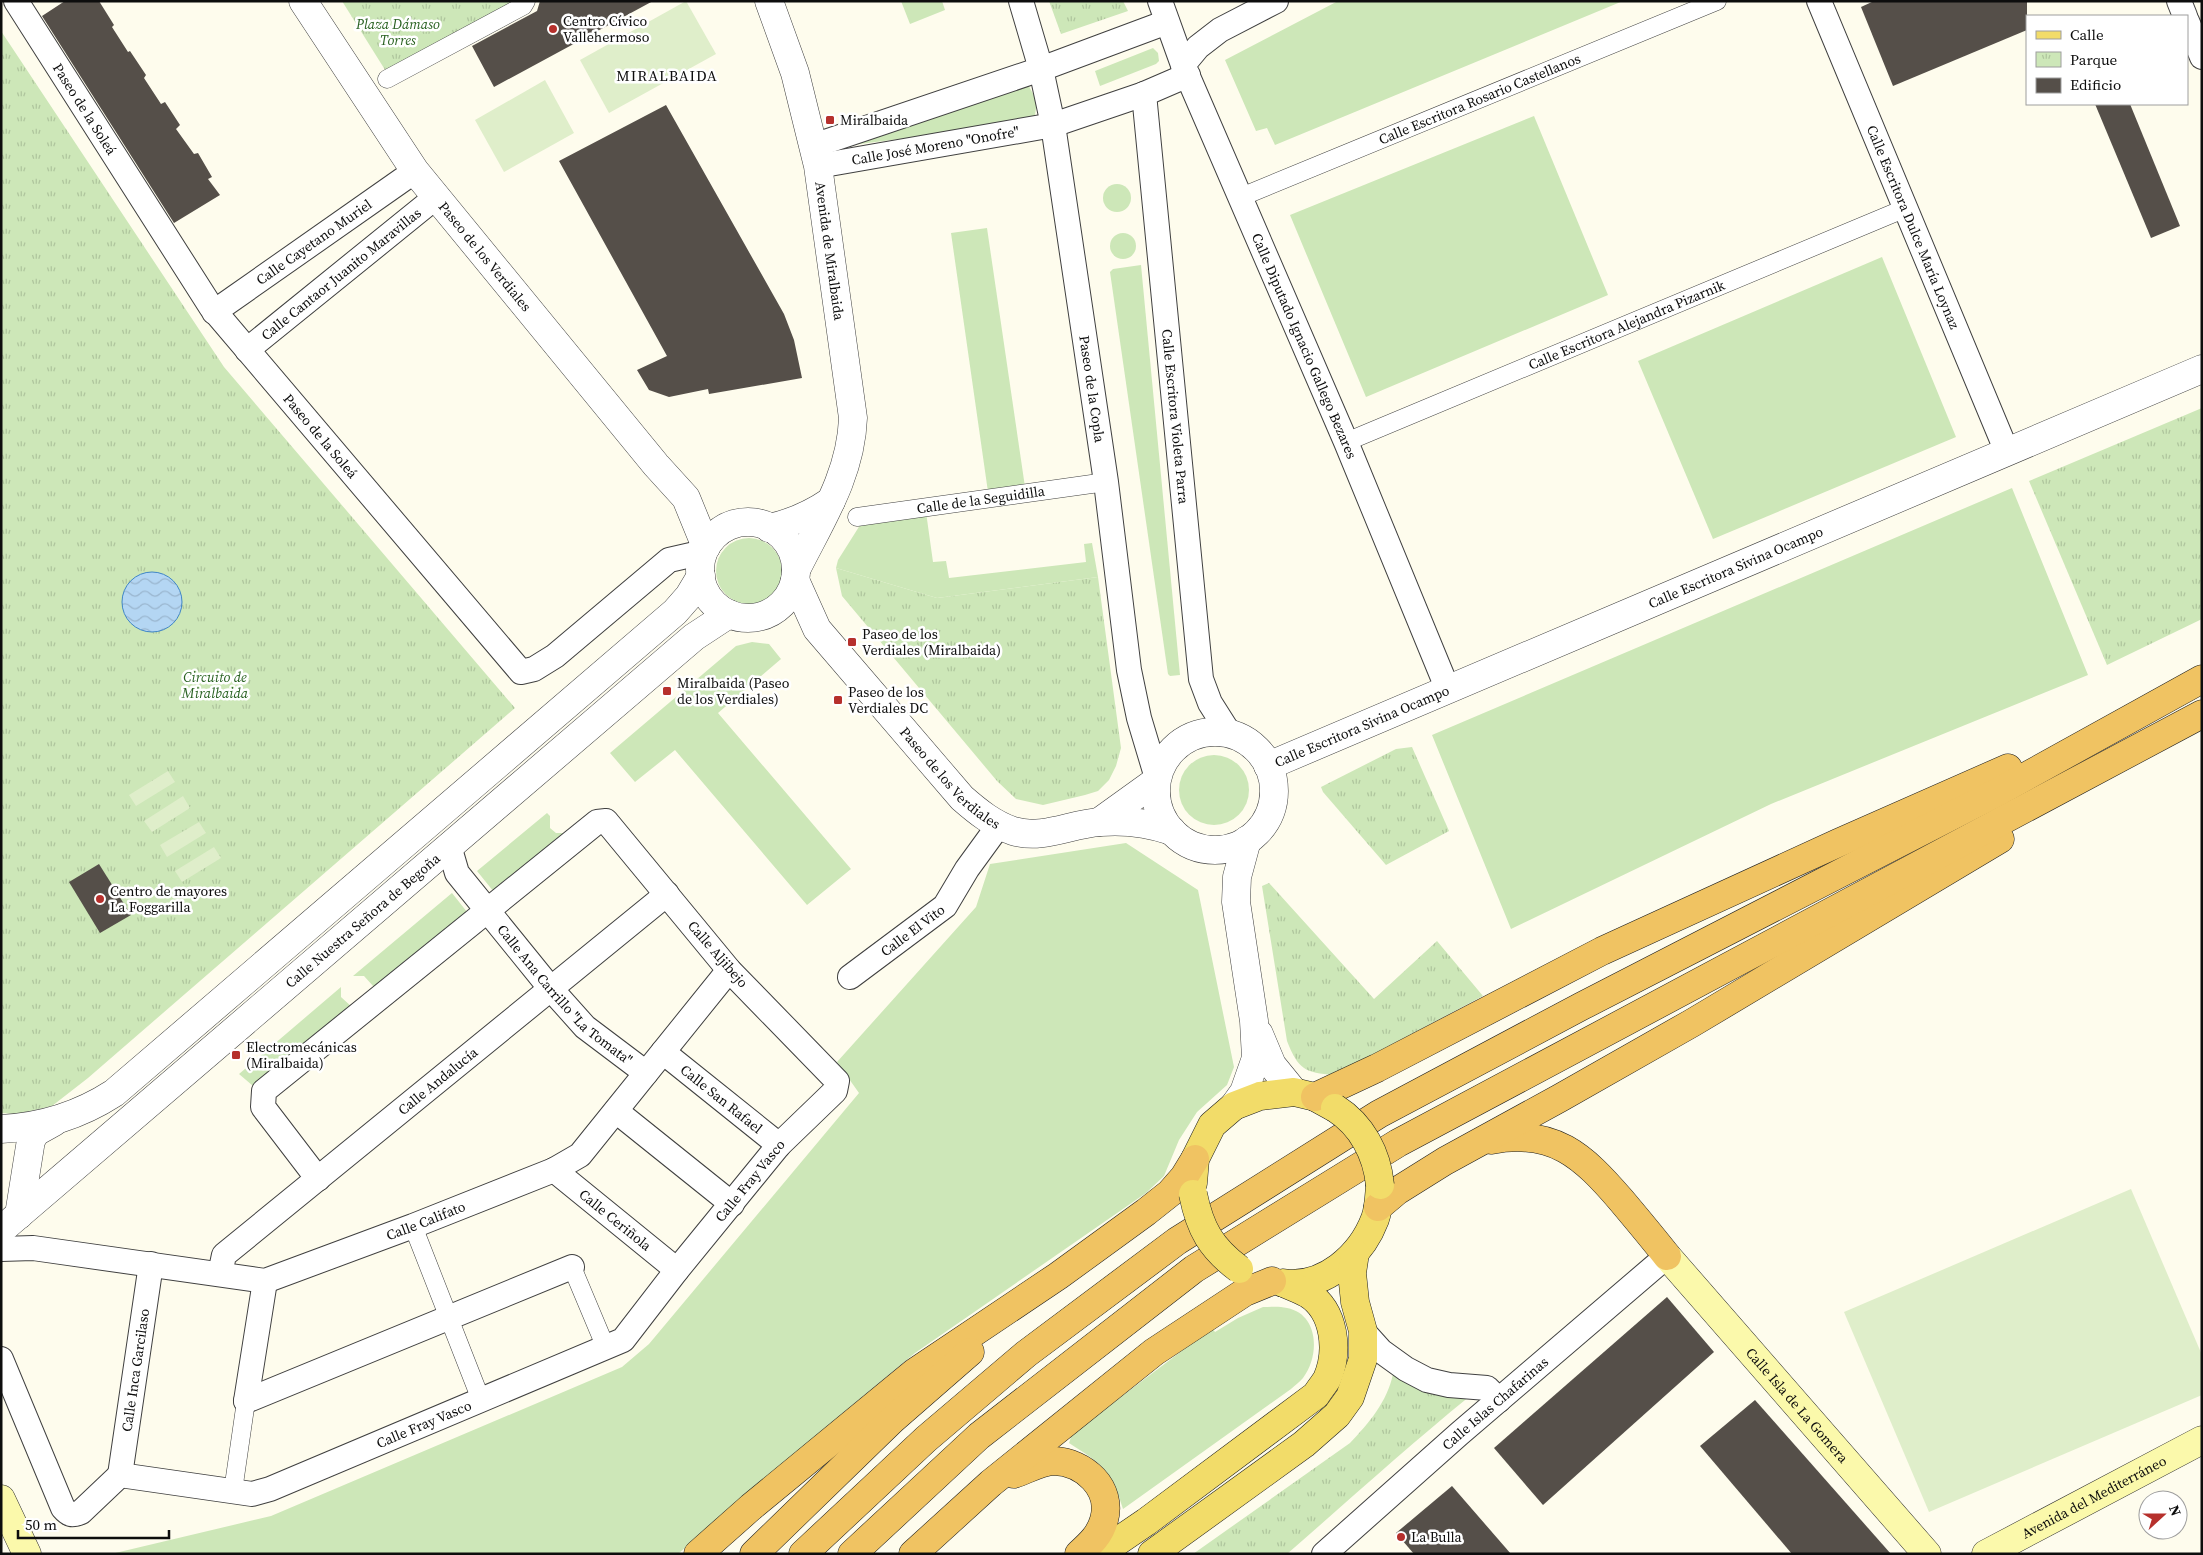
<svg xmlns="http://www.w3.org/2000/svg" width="2203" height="1555" font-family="'Source Serif 4',serif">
  <defs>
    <pattern id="park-tufts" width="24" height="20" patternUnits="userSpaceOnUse" patternTransform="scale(1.25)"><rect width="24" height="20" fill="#cde7b8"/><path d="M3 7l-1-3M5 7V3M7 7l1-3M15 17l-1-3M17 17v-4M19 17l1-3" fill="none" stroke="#afc59d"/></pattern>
    <pattern id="water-waves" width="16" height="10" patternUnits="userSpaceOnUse" patternTransform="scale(1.25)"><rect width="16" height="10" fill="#b4d6f3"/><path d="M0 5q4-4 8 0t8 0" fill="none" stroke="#9ab6cf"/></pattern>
  </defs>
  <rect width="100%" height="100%" fill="#fefced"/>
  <g fill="#cde7b8">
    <polygon points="901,1 942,1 945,10 910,24"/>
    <polygon points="1338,1 1623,1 1275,145 1267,128 1256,131 1225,60"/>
    <polygon points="1153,48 1158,53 1159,61 1156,64 1100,86 1095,71"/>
    <polygon points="1026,81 1037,101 1034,122 844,146"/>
    <polygon points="1534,116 1608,295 1366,397 1290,215"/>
    <circle cx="1117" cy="198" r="14"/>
    <polygon points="987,228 1025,487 988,492 951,233"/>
    <circle cx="1123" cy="246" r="13"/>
    <polygon points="1882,257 1956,437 1713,539 1638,361"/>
    <polygon points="1141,265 1180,675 1170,676 1168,674 1110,272 1113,269"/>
    <polygon points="2012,488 2088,675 1771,804 1511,929 1432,735"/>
    <polygon points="926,512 933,562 946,561 949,578 1086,562 1084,544 1092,543 1098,577 937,598 836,568 838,560 862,522"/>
    <circle cx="749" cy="571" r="33"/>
    <polygon points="752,642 769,644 781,659 718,713 851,869 807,905 675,750 635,782 610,753 736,646"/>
    <circle cx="1214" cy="790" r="35"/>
    <polygon points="547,813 550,816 550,828 556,833 563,833 568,839 498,897 477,871"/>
    <polygon points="1126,843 1198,890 1234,1067 1227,1085 1197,1112 1179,1140 1164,1176 1146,1193 915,1353 751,1489 678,1554 111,1554 271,1516 622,1367 649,1344 859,1093 837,1062 976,907 990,864"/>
    <polygon points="452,893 471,917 374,987 364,976 353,976"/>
    <polygon points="341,987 341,997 353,1008 259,1091 239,1074"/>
    <path d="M1263,1307c8,0 16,-1 24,1 32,6 33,48 16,70 -3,4 -8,7 -12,11l-168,120c-12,-40 -20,-44 -54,-66l3,-9 140,-106 3,4 23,-14z"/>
  </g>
  <g fill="url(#park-tufts)">
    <polygon points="342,1 518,1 387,73"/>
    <polygon points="1049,1 1123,1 1128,11 1061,34"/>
    <polygon points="1,31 224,367 515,708 88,1078 52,1106 17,1114 1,1113"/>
    <polygon points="2202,408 2202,619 2107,665 2029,481"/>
    <polygon points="836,568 937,598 1098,577 1121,748 1116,766 1109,780 1098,791 1085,795 1043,805 1016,799 997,781 842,596"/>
    <polygon points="1412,747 1449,831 1386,865 1323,792 1321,787 1396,749"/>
    <path d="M1269,883l105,116 63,-58 46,55 -149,79c-29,-2 -36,-6 -47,-34l-25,-155z"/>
    <path d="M1393,1374c24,15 49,25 77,22 -63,51 -122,105 -183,158h-94l157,-111c19,-20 37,-41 43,-69z"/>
  </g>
  <g fill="#dfeeca">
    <polygon points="686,1 716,54 609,113 580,60"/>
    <polygon points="545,80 574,133 504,172 475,120"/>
    <polygon points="168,771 175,782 136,806 129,795"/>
    <polygon points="183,796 190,808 152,832 144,821"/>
    <polygon points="199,822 206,833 167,857 160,845"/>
    <polygon points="214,847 221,858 182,882 175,871"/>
    <polygon points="2131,1189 2202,1355 2202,1395 1929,1512 1844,1312"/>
  </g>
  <circle fill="url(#water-waves)" stroke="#3f85c6" cx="152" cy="602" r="30"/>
  <g fill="#554f49">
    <polygon points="65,1 99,1 114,25 112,27 128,52 130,51 146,75 144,78 161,104 165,102 180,125 176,129 194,154 198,153 212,177 208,179 220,195 174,223 42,16"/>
    <polygon points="540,1 653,1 494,87 472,46 537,11"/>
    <polygon points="1874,1 2027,1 2027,30 1893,86 1861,7"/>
    <polygon points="2095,104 2130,104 2180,226 2151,238"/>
    <polygon points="666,105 784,314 794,340 802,378 709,394 708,389 669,397 649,390 637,370 667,356 559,161"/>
    <polygon points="99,864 131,915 100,933 69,882"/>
    <polygon points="1667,1297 1714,1352 1543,1505 1494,1448"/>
    <polygon points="1755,1400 1891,1554 1792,1554 1700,1446"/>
    <polygon points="1452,1486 1511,1554 1414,1554 1396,1533"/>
  </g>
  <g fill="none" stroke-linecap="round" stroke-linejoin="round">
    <defs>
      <g id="pedestrian">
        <polyline points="387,79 523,6 526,1"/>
        <path id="s1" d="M1241,197l476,-196"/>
        <path id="s2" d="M1346,442l560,-234"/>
        <path id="s3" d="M857,517l249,-35"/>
        <polyline points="413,1226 481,1400"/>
        <polyline points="572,1267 606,1348"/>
        <polyline points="233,1491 246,1401"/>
      </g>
      <g id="minor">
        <path id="s4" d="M16,1l195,306 310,365 13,-3 21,-13 114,-96 35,-8"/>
        <path id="s5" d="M1021,1l20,68 12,56 53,357 23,188 10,48 18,60"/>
        <path id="s6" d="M1160,1l23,64 163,377 102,248"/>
        <path id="s7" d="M1819,1l188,451"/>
        <polyline points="2179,1 2185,16"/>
        <polyline points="2187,21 2202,57"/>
        <polyline points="1183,65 1198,47 1220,30 1276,1"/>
        <path id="s8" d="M1144,94l57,585 9,24 19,30"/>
        <polyline points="813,146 1041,69 1167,22"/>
        <path id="s9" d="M818,166l235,-41 91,-31 44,-19"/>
        <path id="s10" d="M214,312l201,-141"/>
        <path id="s11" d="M247,350l189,-153"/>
        <path id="s12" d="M450,849l7,24 94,116 34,38 61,46"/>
        <path id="s13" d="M850,977l95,-71 22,-37 32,-44"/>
        <path id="s14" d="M663,1052l116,93"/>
        <polyline points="616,1111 732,1204"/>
        <path id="s15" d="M554,1170l123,100"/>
        <path id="s16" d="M1,1249l32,-1 232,33 148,-55 141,-56 26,-15 149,-185"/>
        <path id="s17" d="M220,1274l4,-19 443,-361"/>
        <polyline points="1363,1331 1381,1351 1406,1369 1427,1380 1449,1385 1487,1388 1499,1400"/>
        <path d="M1,1359l62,149c6,7 9,8 18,4l39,-37"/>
        <polyline points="246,1401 572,1267"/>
        <polyline points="246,1401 265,1281"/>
        <path id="s18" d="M120,1475l132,19 18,-5 353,-149 54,-70 102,-125 56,-54 2,-10 -108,-111 -123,-149 -9,1 -333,269 -1,16 55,72"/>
        <path id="s19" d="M120,1475l31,-211"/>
        <path id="s20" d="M1324,1554l135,-120 208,-178"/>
      </g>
      <g id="tertiary">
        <path id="s21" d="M303,1l112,170 241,294 30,33 20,49"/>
        <path id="s22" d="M769,1l26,72 23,93 35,252c-2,57 -32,102 -57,152"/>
        <circle cx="748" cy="570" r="48"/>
        <path d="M769,528c24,-5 43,-14 62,-27"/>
        <path id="s23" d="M795,580l22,49 145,169c16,14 31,26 51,33 30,9 57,-7 87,-9 24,-2 49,1 72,9"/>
        <circle cx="1215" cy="791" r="59"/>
        <path id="s24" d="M1268,766l934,-397"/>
        <polyline points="1099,822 1156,781"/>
        <polyline points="1259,1034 1272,1065 1294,1092"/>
        <polyline points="1234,1106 1244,1092 1256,1058 1254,1021 1236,902 1237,877 1247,840"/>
        <path d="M1,1129c41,-2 79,-14 113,-36l561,-481 14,-16 12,-20"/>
        <polyline points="19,1215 31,1140 36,1132 54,1122"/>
        <path id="s25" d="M1,1230l693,-593 35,-23"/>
      </g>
      <g id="secondary">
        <path id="s26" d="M1667,1256l260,298"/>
        <polyline points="1,1499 27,1554"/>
        <path id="s27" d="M1986,1554l216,-114"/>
      </g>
      <g id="primary">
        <polyline points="1193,1183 1195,1159 1212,1125 1234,1106 1260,1096 1294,1092 1315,1097 1335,1108"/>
        <path d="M1283,1283c41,6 78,-27 92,-64 4,-11 4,-22 5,-34"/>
        <path d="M1099,1554l47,-32 170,-127c3,-5 8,-11 11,-16 12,-28 8,-68 -19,-85 -7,-4 -15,-7 -22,-10"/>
        <polyline points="1152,1554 1304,1444 1337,1415 1350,1397 1363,1359 1363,1331 1355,1302 1352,1273 1355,1253"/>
      </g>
      <g id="trunk">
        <polyline points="1315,1097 1377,1068 1602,951 1838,843 2008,768"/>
        <path d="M1491,1140c63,-12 92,16 130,60 16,19 31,37 46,56"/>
        <polyline points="1378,1207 1397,1191 1445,1161 1560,1098 1692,1023 2000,839"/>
        <path d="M1014,1474c12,-4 28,-13 40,-13 30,1 59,27 50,59 -4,15 -14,24 -25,34"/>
        <polyline points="698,1554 751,1507 915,1372 1058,1276 1146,1212 1170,1193 1184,1177 1195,1159"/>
        <polyline points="754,1554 892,1420 970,1352"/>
        <polyline points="803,1554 926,1439 1026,1354 1177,1241 1379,1114 1582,1006 1996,793 2202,679"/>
        <polyline points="852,1554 979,1436 1194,1269 1398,1143 2202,714"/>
        <polyline points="913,1554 991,1483 1154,1352 1245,1292 1272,1281"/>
      </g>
    </defs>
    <use href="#pedestrian" stroke="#404040" stroke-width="19"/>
    <use href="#minor" stroke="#404040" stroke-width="26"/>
    <use href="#tertiary" stroke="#404040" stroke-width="29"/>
    <use href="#secondary" stroke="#2f2f2f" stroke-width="29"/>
    <use href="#primary" stroke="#1e1e1e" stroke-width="29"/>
    <use href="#trunk" stroke="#1e1e1e" stroke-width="29"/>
    <use href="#pedestrian" stroke="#fff" stroke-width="18"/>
    <use href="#minor" stroke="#fff" stroke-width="24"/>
    <use href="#tertiary" stroke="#fff" stroke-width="28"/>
    <use href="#secondary" stroke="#fbf9ab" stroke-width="28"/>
    <use href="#primary" stroke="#f2dc69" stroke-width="28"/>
    <use href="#trunk" stroke="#f0c362" stroke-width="28"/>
    <defs>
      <g id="primary-bridge">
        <path d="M1335,1108c27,17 42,46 45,77"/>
        <path d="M1193,1194c7,35 18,54 46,75"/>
      </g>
    </defs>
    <use href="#primary-bridge" stroke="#1e1e1e" stroke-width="29" stroke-linecap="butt"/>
    <use href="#primary-bridge" stroke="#f2dc69" stroke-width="28"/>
  </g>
  <g fill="#b6302c" stroke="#fff" stroke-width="2">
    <circle cx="553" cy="29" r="5"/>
    <rect x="825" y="115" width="10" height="10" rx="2.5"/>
    <rect x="847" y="637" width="10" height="10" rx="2.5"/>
    <rect x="662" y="686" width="10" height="10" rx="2.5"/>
    <rect x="833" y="695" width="10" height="10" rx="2.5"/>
    <circle cx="100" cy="899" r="5"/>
    <rect x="231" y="1050" width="10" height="10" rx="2.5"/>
    <circle cx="1401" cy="1537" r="5"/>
  </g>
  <g text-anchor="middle" stroke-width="5" stroke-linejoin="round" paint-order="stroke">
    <g font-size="14" fill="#0d0d0d" stroke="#fff" text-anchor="start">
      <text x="563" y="26">Centro Cívico<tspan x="563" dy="16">Vallehermoso</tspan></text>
      <text x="840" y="125">Miralbaida</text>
      <text x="862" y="639">Paseo de los<tspan x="862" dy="16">Verdiales (Miralbaida)</tspan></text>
      <text x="677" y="688">Miralbaida (Paseo<tspan x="677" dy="16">de los Verdiales)</tspan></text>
      <text x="848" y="697">Paseo de los<tspan x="848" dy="16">Verdiales DC</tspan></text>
      <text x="110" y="896">Centro de mayores<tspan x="110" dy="16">La Foggarilla</tspan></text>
      <text x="246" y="1052">Electromecánicas<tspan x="246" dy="16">(Miralbaida)</tspan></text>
      <text x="1411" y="1542">La Bulla</text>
    </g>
    <g font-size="14" font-style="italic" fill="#286120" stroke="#fff">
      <text x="398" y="29">Plaza Dámaso<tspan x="398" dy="16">Torres</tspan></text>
      <text x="215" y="682">Circuito de<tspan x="215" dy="16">Miralbaida</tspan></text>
    </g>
    <g font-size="14" fill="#0d0d0d" stroke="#fff">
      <text dy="5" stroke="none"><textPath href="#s1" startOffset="258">Calle Escritora Rosario Castellanos</textPath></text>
      <text dy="5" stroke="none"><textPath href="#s4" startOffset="128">Paseo de la Soleá</textPath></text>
      <text dy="5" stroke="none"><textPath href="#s9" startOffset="119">Calle José Moreno "Onofre"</textPath></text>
      <text dy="5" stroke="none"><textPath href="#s7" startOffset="245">Calle Escritora Dulce María Loynaz</textPath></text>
      <text dy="5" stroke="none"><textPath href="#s10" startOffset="122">Calle Cayetano Muriel</textPath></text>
      <text dy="5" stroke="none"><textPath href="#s22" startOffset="258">Avenida de Miralbaida</textPath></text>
      <text dy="5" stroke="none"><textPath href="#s21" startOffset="314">Paseo de los Verdiales</textPath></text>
      <text dy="5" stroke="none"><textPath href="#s11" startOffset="121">Calle Cantaor Juanito Maravillas</textPath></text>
      <text dy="5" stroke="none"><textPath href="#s2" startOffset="304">Calle Escritora Alejandra Pizarnik</textPath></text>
      <text dy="5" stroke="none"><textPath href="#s6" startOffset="374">Calle Diputado Ignacio Gallego Bezares</textPath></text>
      <text dy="5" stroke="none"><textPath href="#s5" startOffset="395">Paseo de la Copla</textPath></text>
      <text dy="5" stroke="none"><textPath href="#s8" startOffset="324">Calle Escritora Violeta Parra</textPath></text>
      <text dy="5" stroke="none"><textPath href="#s4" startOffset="532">Paseo de la Soleá</textPath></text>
      <text dy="5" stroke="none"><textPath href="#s3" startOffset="125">Calle de la Seguidilla</textPath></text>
      <text dy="5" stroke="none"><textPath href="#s24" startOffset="508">Calle Escritora Sivina Ocampo</textPath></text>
      <text dy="5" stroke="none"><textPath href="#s24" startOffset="102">Calle Escritora Sivina Ocampo</textPath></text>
      <text dy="5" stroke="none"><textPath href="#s23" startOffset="254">Paseo de los Verdiales</textPath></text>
      <text dy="5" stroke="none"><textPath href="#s25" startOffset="476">Calle Nuestra Señora de Begoña</textPath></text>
      <text dy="5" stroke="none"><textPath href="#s13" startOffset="78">Calle El Vito</textPath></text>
      <text transform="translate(718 954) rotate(49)" y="5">Calle Aljibejo</text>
      <text dy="5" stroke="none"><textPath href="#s12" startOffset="188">Calle Ana Carrillo "La Tomata"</textPath></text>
      <text dy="5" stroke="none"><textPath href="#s17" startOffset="295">Calle Andalucía</textPath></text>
      <text dy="5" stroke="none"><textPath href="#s14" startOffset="75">Calle San Rafael</textPath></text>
      <text dy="5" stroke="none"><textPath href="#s18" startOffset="739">Calle Fray Vasco</textPath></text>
      <text dy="5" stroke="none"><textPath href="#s16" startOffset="438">Calle Califato</textPath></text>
      <text dy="5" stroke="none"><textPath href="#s15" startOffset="79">Calle Ceriñola</textPath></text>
      <text dy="5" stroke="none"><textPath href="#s19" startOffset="106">Calle Inca Garcilaso</textPath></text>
      <text dy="5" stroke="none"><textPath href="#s20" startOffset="228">Calle Islas Chafarinas</textPath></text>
      <text dy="5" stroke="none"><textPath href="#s26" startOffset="198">Calle Isla de La Gomera</textPath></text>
      <text dy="5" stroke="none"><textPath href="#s18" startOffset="319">Calle Fray Vasco</textPath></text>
      <text dy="5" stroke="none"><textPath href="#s27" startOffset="122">Avenida del Mediterráneo</textPath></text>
    </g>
    <g font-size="15" letter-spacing="1" fill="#0d0d0d" stroke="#fff">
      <text x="667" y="81">MIRALBAIDA</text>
    </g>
  </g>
  <rect width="2203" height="1555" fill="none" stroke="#0d0d0d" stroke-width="5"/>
  <rect x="2026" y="15" width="162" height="90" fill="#ffffff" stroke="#9e9e9e"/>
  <rect x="2036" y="31" width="25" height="8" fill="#f2dc69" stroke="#9e9e9e"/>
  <text x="2070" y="40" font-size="15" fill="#0d0d0d">Calle</text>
  <rect x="2036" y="52" width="25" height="15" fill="url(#park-tufts)" stroke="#9e9e9e"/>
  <text x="2070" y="65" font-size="15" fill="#0d0d0d">Parque</text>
  <rect x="2036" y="78" width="25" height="15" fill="#554f49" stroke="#9e9e9e"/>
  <text x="2070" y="90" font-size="15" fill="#0d0d0d">Edificio</text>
  <g transform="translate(2163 1515) rotate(69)"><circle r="24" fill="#ffffff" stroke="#9e9e9e"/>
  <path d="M0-4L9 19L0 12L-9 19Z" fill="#b6302c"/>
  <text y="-8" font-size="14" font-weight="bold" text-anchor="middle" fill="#0d0d0d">N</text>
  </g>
  <path d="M18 1530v8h151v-8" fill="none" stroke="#0d0d0d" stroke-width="2.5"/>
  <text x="25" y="1530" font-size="15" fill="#0d0d0d" stroke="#ffffff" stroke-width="4" paint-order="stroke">50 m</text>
</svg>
